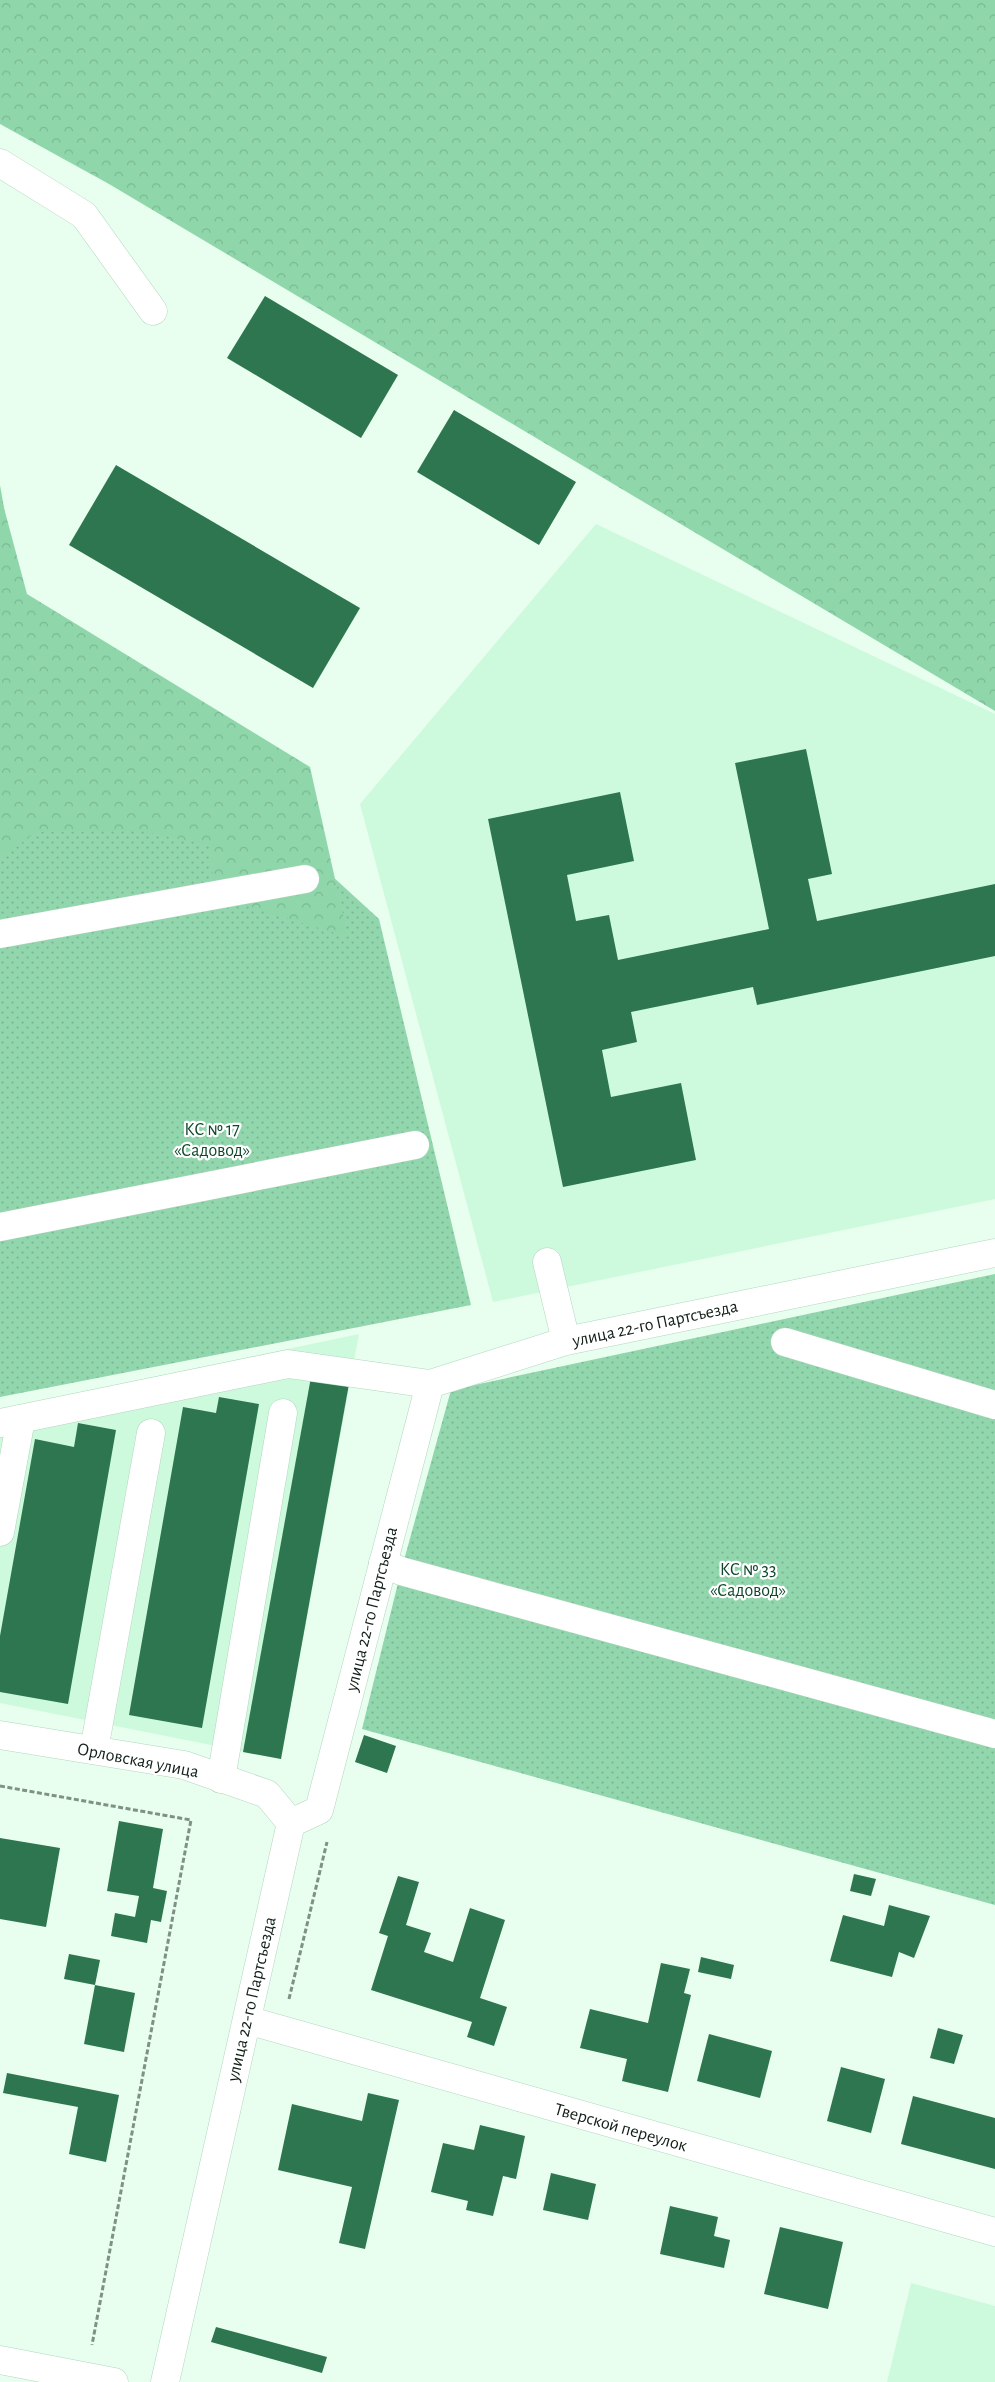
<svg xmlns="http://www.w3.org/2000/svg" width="995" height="2382" font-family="'Alegreya Sans',sans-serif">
  <defs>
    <pattern id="grass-dots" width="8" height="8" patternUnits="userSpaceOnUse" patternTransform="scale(1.25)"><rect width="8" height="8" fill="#91d6ac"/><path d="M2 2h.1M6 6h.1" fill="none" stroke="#7cb793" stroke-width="1.8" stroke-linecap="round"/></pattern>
    <pattern id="forest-crowns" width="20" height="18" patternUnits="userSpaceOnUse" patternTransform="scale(1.25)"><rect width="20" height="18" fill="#8fd7ab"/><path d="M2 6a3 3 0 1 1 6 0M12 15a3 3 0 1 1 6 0" fill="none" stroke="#7ab892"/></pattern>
  </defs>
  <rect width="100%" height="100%" fill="#e8feef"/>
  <g fill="#cdfadd">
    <polygon points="596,524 995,714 995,1199 493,1302 360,804"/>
    <polygon points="359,1334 281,1759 0,1703 0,1409"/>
    <polygon points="911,2283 995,2306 995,2382 887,2382"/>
  </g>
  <g fill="url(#grass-dots)">
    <polygon points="0,485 18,588 379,919 471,1305 0,1397"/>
    <polygon points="995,1274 995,1905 362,1729 401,1571 451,1390"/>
  </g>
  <g fill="url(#forest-crowns)">
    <polygon points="0,0 995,0 995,711 109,184 0,124"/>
    <polygon points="0,493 27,594 310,767 348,937 215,896 209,845 141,831 36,832 0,859"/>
  </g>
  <g fill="#2e764f">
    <polygon points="265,296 398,375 361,438 227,358"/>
    <polygon points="454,410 576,482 539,545 417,472"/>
    <polygon points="116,465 360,608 313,688 69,545"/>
    <polygon points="806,749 832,874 808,879 817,921 995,884 995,956 757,1005 753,987 631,1012 637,1042 602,1050 611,1097 681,1083 696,1160 563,1187 488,819 620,792 634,861 567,875 576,921 609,915 618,960 769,929 735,763"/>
    <polygon points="311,1377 349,1384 281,1759 243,1752"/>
    <polygon points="219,1397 259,1404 202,1728 129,1715 183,1407 216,1413"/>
    <polygon points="78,1423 116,1430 68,1704 0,1692 0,1636 35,1439 74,1447"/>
    <polygon points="364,1735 396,1746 387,1773 355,1762"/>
    <polygon points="119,1821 163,1829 153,1888 167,1891 161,1922 151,1920 147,1943 111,1936 115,1913 135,1917 139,1896 107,1891"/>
    <polygon points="0,1838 60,1848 46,1927 0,1919"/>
    <polygon points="854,1874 876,1879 871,1896 850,1891"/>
    <polygon points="398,1876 419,1882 406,1925 431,1933 424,1952 453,1962 470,1908 505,1920 480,1998 507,2007 494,2046 467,2037 472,2022 371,1990 388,1936 379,1933"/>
    <polygon points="889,1905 930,1916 914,1958 899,1952 892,1977 830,1961 843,1915 884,1926"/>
    <polygon points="69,1954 100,1960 95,1985 64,1979"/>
    <polygon points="701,1957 734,1965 731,1979 698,1972"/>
    <polygon points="661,1963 690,1969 684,1993 691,1995 668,2092 622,2081 627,2059 580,2048 590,2009 648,2023"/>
    <polygon points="95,1985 135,1993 124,2052 84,2044"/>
    <polygon points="938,2028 963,2035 954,2064 930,2058"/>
    <polygon points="709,2034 772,2051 760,2098 697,2081"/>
    <polygon points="841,2067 885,2079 871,2133 827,2121"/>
    <polygon points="7,2073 119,2095 106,2162 69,2154 78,2107 3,2093"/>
    <polygon points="368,2093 399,2100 365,2249 339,2243 352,2187 278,2170 292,2104 362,2121"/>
    <polygon points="913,2096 995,2118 995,2169 901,2144"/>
    <polygon points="480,2125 525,2136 516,2179 503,2176 493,2216 466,2210 468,2201 431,2192 443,2143 474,2150"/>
    <polygon points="551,2173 596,2184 588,2220 543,2210"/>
    <polygon points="670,2206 718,2217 714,2236 730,2240 724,2268 660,2254"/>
    <polygon points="780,2227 843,2242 828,2309 764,2294"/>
    <polygon points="216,2327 327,2357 322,2373 211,2342"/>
  </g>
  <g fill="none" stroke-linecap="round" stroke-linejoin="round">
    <defs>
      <g id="minor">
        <polyline points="0,163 84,215 153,311"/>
        <polyline points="0,934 305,879"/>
        <polyline points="0,1227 415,1145"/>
        <polyline points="547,1262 566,1341"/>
        <polyline points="785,1342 995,1405"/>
        <polyline points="0,1423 288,1364 430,1384 566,1341 995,1253"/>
        <polyline points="0,1532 21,1419"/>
        <polyline points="383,1563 401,1571 995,1734"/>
        <polyline points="0,1735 184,1765 267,1794 291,1823"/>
        <polyline points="94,1750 151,1433"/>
        <polyline points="221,1779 283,1413"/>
        <polyline points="247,2020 995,2232"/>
        <polyline points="0,2360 114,2382"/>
        <polyline points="165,2382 291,1823 319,1810 430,1384"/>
      </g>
    </defs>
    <use href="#minor" stroke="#b2d6bf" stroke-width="29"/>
    <g stroke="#7f9185" stroke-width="3" stroke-dasharray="5 2.5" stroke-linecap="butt">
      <polyline points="0,1786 191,1820 92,2345"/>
      <polyline points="289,1999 327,1842"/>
    </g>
    <use href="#minor" stroke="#fff" stroke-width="28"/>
  </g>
  <g text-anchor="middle" stroke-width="4.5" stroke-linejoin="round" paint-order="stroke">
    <g font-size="18" fill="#0e472b" stroke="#fff">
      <text x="212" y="1135">КС № 17<tspan x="212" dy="21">«Садовод»</tspan></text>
      <text x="748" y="1575">КС № 33<tspan x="748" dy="21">«Садовод»</tspan></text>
    </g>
    <g font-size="18" fill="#121f17" stroke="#fff">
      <text transform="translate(655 1323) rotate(-12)" y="6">улица 22-го Партсъезда</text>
      <text transform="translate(371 1609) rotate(-76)" y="6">улица 22-го Партсъезда</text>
      <text transform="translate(138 1760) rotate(11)" y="6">Орловская улица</text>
      <text transform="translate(251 1999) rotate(-77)" y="6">улица 22-го Партсъезда</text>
      <text transform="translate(621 2127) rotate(16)" y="6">Тверской переулок</text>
    </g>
  </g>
</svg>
